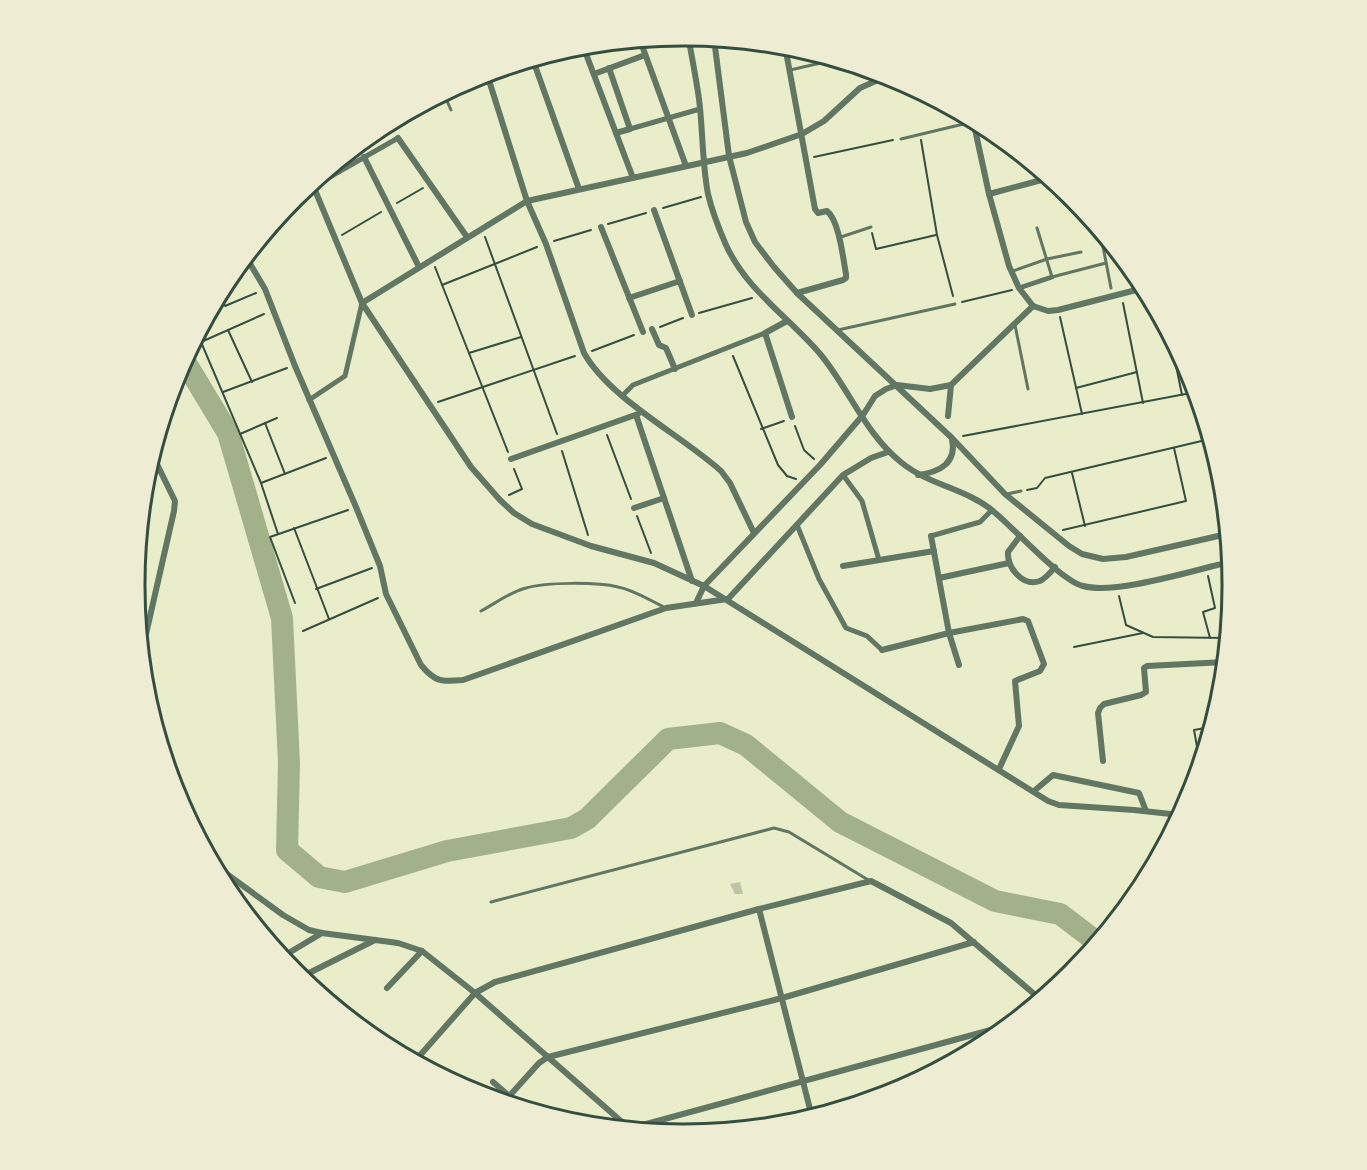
<svg xmlns="http://www.w3.org/2000/svg" width="1367" height="1170" font-family="'DM Sans',sans-serif">
  <rect width="100%" height="100%" fill="#e9edc9"/>
  <g fill="none" stroke-linecap="round" stroke-linejoin="round">
    <polyline stroke="#a3b18a" stroke-width="22" points="184,360 228,433 282,618 289,763 287,850 319,877 345,882 447,851 571,828 587,819 668,739 720,733 746,745 840,822 995,901 1060,914 1097,942"/>
  </g>
  <polygon fill="#bcc5a7" points="740,882 743,894 735,894 730,884"/>
  <g fill="none" stroke-linecap="round" stroke-linejoin="round">
    <g stroke="#344e41" stroke-width="2">
      <polyline points="921,140 937,235 953,296"/>
      <polyline points="814,157 893,140"/>
      <polyline points="397,203 423,188"/>
      <polyline points="663,208 701,197"/>
      <polyline points="608,224 646,213"/>
      <polyline points="872,233 876,249 936,235"/>
      <polyline points="342,235 381,212"/>
      <polyline points="485,237 557,434"/>
      <polyline points="554,241 591,230"/>
      <polyline points="435,267 508,452"/>
      <polyline points="442,285 537,247"/>
      <polyline points="220,293 225,306 256,293"/>
      <polyline points="962,302 1012,290"/>
      <polyline points="1123,303 1143,403"/>
      <polyline points="699,313 752,298"/>
      <polyline points="1060,317 1082,414"/>
      <polyline points="660,327 683,318"/>
      <polyline points="228,330 252,382"/>
      <polyline points="1170,336 1182,395"/>
      <polyline points="201,342 264,314"/>
      <polyline points="193,344 201,342 261,483 278,534"/>
      <polyline points="592,351 634,335"/>
      <polyline points="469,353 521,337"/>
      <polyline points="733,356 778,465 787,476 796,479"/>
      <polyline points="1076,388 1137,372"/>
      <polyline points="223,392 287,368"/>
      <polyline points="438,402 575,356"/>
      <polyline points="265,423 285,474"/>
      <polyline points="795,426 804,450 814,459"/>
      <polyline points="761,429 784,421"/>
      <polyline points="240,434 277,418"/>
      <polyline points="607,435 631,499"/>
      <polyline points="963,436 1196,392"/>
      <polyline points="562,451 588,535"/>
      <polyline points="1072,473 1085,526"/>
      <polyline points="261,483 326,458"/>
      <polyline points="1027,490 1037,488 1045,478 1210,439"/>
      <polyline points="509,495 522,489 514,469"/>
      <polyline points="637,516 651,553"/>
      <polyline points="294,528 329,619"/>
      <polyline points="1063,530 1186,501 1174,448"/>
      <polyline points="1208,576 1215,608 1203,612 1210,638"/>
      <polyline points="316,589 372,568"/>
      <polyline points="1119,596 1126,625 1153,637 1227,638"/>
      <polyline points="295,603 270,537 348,510"/>
      <polyline points="303,631 378,598"/>
      <polyline points="1074,647 1143,633"/>
      <polyline points="1200,763 1194,730 1211,727"/>
    </g>
    <g stroke="#617663" stroke-width="3">
      <polyline points="790,70 834,60"/>
      <polyline points="490,81 589,45"/>
      <polyline points="444,94 451,110"/>
      <polyline points="901,139 972,122"/>
      <polyline points="1037,228 1052,277 1106,263"/>
      <polyline points="1100,231 1111,288"/>
      <polyline points="841,237 871,227"/>
      <polyline points="1013,271 1047,259 1081,252"/>
      <polyline points="1015,325 1028,389"/>
      <polyline points="838,330 955,304"/>
      <polyline points="1007,494 1021,491"/>
      <path d="M481,611c15,-8 29,-19 45,-23 20,-6 72,-6 92,-1 16,3 31,13 46,20"/>
      <polyline points="491,902 774,828 789,832 870,881"/>
    </g>
    <g stroke="#617663" stroke-width="5">
      <polyline points="630,129 700,109"/>
      <polyline points="314,186 398,138"/>
      <polyline points="1019,288 1052,277"/>
      <polyline points="623,395 633,385 765,333"/>
      <polyline points="309,400 345,376 362,303"/>
      <polyline points="843,475 862,501 879,560"/>
      <polyline points="797,525 819,579 846,628 867,636 882,650"/>
      <polyline points="931,536 980,522 992,510"/>
    </g>
    <g stroke="#617663" stroke-width="6">
      <path d="M688,36c4,21 8,42 11,63 4,31 3,64 9,95 4,17 11,35 18,51 21,46 64,73 95,110 28,34 45,80 81,108 27,22 65,26 91,48 21,17 68,70 90,75 33,9 111,-16 147,-24"/>
      <polyline points="714,39 729,156 746,222 755,242 774,267 797,293 952,438 1005,494 1069,546 1082,554 1103,559 1126,557 1227,534"/>
      <polyline points="640,40 686,166"/>
      <polyline points="583,46 633,178"/>
      <path d="M785,46l30,163 3,4 9,-2c12,9 16,47 19,63v4l-3,2 -46,13"/>
      <polyline points="533,60 579,189"/>
      <polyline points="609,68 630,129 616,133"/>
      <path d="M487,74l40,127 19,43 38,109c26,46 97,82 137,118l9,12 24,50"/>
      <polyline points="594,74 645,55"/>
      <polyline points="973,120 989,194 1009,266 1019,288 1033,306"/>
      <polyline points="398,138 467,237"/>
      <polyline points="364,157 419,267"/>
      <polyline points="312,183 362,303 471,467 500,500 514,513 532,524 591,546 654,563 704,586 1048,801 1059,805 1134,810 1180,815"/>
      <polyline points="989,194 1049,178"/>
      <polyline points="654,210 692,315"/>
      <polyline points="601,227 643,332"/>
      <path d="M246,257l19,32 30,77 61,141 24,59 6,28 35,71c14,17 20,17 42,15l203,-72 61,-9"/>
      <polyline points="629,298 680,281"/>
      <polyline points="362,303 527,201 747,153 802,134 824,121 860,88 887,76"/>
      <polyline points="1033,306 1048,311 1058,310 1144,288"/>
      <polyline points="787,321 765,333 792,417"/>
      <polyline points="652,329 659,345 666,348 675,369"/>
      <polyline points="636,415 692,581"/>
      <polyline points="948,416 951,385"/>
      <polyline points="511,459 638,414"/>
      <path d="M918,475c22,-3 39,-12 34,-36"/>
      <polyline points="634,508 664,498"/>
      <polyline points="931,536 949,633 959,665"/>
      <path d="M1020,536l-12,16c-1,16 15,35 32,29 6,-3 11,-9 15,-14"/>
      <polyline points="843,566 934,551"/>
      <polyline points="939,578 1009,563"/>
      <polyline points="728,599 843,475 871,458 888,452"/>
      <polyline points="696,603 704,586 820,465 863,415 875,396 886,389 897,385 930,389 951,385 1033,306"/>
      <polyline points="882,650 949,633 1023,619 1028,621 1044,664 1040,671 1015,681 1019,726 999,769"/>
      <polyline points="141,656 174,511 175,501 152,454"/>
      <polyline points="1103,761 1098,713 1100,708 1104,704 1141,695 1146,692 1144,668 1147,666 1225,662"/>
      <polyline points="1034,791 1053,775 1139,793 1146,811"/>
      <polyline points="213,864 283,915 309,930 322,933 398,943 422,951 475,993 630,1129"/>
      <polyline points="759,909 812,1117"/>
      <polyline points="282,957 322,933"/>
      <polyline points="301,977 375,940"/>
      <polyline points="387,988 422,951"/>
      <polyline points="415,1061 475,993 495,982 759,909 871,881 951,923 1040,999"/>
      <polyline points="493,1082 522,1107"/>
      <polyline points="504,1102 539,1063 548,1057 782,998 974,942"/>
      <polyline points="628,1129 1009,1025"/>
    </g>
  </g>
  <path d="M0 0H1367V1170H0ZM683 46H684A538 538 0 0 1 1222 584V586A538 538 0 0 1 684 1124H683A538 538 0 0 1 145 586V584A538 538 0 0 1 683 46Z" fill="#eeecd3" fill-rule="evenodd"/>
  <path fill="none" stroke="#344e41" stroke-width="3" d="M683 46H684A538 538 0 0 1 1222 584V586A538 538 0 0 1 684 1124H683A538 538 0 0 1 145 586V584A538 538 0 0 1 683 46Z"/>
</svg>
